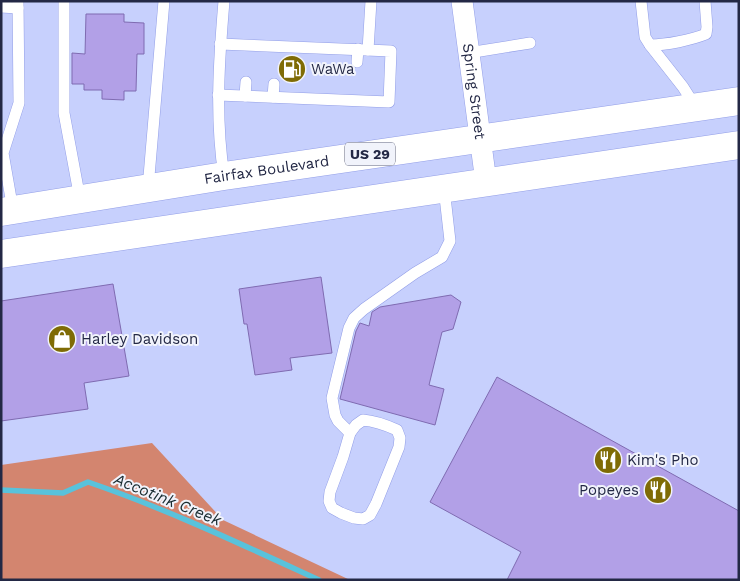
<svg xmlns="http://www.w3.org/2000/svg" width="740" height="581" font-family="'Work Sans',sans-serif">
  <rect width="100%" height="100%" fill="#c7d0fd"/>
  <polygon fill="#d3856f" points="152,443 223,520 350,580 1,580 1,465"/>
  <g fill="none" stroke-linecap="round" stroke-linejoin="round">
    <path stroke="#59c2db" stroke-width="5.5" d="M1,490l62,3 25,-11c79,27 155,63 231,98"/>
  </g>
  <g fill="#b2a0e7" stroke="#7f6bb1">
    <polygon points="86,14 124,14 124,22 144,23 144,54 137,54 136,91 124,91 124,100 102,99 102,90 84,90 84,84 72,84 72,53 85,54"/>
    <polygon points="321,277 332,353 290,358 292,370 255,375 247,324 244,324 239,289"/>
    <polygon points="113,284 129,376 84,383 88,409 1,421 1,301"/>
    <polygon points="451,295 461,302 453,329 442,332 429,385 444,389 435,425 340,399 356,331 360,323 369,326 372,312 380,307"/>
    <polygon points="497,377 739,511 739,580 507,580 521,552 430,502"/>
  </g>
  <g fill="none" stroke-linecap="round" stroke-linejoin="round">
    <defs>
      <g id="service">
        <polyline points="64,1 64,113 80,199"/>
        <path d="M641,1l4,36 5,8c17,0 41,-5 56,-11l1,-7 -2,-26"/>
        <polyline points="1,7 18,8"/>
        <polyline points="650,45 683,87 695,106"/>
        <polyline points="368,50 371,1"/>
        <polyline points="468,53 530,43"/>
        <polyline points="357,62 358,49"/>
        <polyline points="218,95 389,102 391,51 220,44"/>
        <polyline points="245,96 246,82"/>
        <polyline points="273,97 274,84"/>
        <path d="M224,176c-9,-58 -5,-116 0,-175"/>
        <polyline points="148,188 164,1"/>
        <polyline points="13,210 3,153 19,103 18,1"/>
        <path d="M363,420c12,1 23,5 34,10l3,8 -1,9 -23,57 -6,11 -7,4 -9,-1 -13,-5 -9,-5 -3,-7 1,-9 13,-35 7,-24 6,-8z"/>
        <polyline points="350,433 338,421 335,415 332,398 349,328 354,318 364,309 415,273 442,257 450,241 444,188"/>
      </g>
      <g id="minor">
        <path id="s1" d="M462,1l24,181"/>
      </g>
      <g id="primary">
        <path id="s2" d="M1,212l223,-36 515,-75"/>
        <polyline points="1,254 739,145"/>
      </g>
    </defs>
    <use href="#service" stroke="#929ee7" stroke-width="12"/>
    <use href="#minor" stroke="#929ee7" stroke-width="22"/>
    <use href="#primary" stroke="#929ee7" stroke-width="29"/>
    <use href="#service" stroke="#fff" stroke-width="11"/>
    <use href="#minor" stroke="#fff" stroke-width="21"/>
    <use href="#primary" stroke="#fff" stroke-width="28"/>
  </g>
  <defs>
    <symbol id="fuel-disc" viewBox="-11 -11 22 22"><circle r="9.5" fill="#7f6b05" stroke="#f1f3fb"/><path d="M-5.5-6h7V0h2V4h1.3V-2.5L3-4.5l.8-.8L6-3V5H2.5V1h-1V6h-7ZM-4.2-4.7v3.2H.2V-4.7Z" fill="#fff"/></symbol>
    <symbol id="shop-disc" viewBox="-11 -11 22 22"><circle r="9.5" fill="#7f6b05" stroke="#f1f3fb"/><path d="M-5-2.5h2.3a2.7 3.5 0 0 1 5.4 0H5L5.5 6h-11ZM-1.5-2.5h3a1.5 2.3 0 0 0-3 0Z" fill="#fff"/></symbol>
    <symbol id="restaurant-disc" viewBox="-11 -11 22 22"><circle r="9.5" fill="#7f6b05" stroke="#f1f3fb"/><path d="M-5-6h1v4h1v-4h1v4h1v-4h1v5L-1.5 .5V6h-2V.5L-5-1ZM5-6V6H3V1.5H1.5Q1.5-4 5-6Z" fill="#fff"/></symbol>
  </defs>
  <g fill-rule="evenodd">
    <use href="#fuel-disc" x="276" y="53" width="32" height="32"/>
    <use href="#shop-disc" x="46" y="323" width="32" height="32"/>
    <use href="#restaurant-disc" x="592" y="444" width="32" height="32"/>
    <use href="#restaurant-disc" x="642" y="474" width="32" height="32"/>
  </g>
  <g text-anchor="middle" stroke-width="4" stroke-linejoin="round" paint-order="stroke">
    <rect fill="#f1f3fb" stroke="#61657c" stroke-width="1" x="345" y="142.5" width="50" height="23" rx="4"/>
    <g font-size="14" font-weight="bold" fill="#232845">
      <text x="370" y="159">US 29</text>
    </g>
    <g font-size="15" fill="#232845" stroke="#f1f3fb" text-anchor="start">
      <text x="311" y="74">WaWa</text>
      <text x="81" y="344">Harley Davidson</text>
      <text x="627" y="465">Kim's Pho</text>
      <text x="639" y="495" text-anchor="end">Popeyes</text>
    </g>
    <g font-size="15" fill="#232845" stroke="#f1f3fb">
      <text dy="5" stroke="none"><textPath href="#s1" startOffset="91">Spring Street</textPath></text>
      <text dy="5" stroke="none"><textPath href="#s2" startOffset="269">Fairfax Boulevard</textPath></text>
    </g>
    <g font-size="16" font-style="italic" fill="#1a2d32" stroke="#f1f3fb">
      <text transform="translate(168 499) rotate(22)" y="6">Accotink Creek</text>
    </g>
  </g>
  <rect width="740" height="581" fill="none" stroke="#232845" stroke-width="5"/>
</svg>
